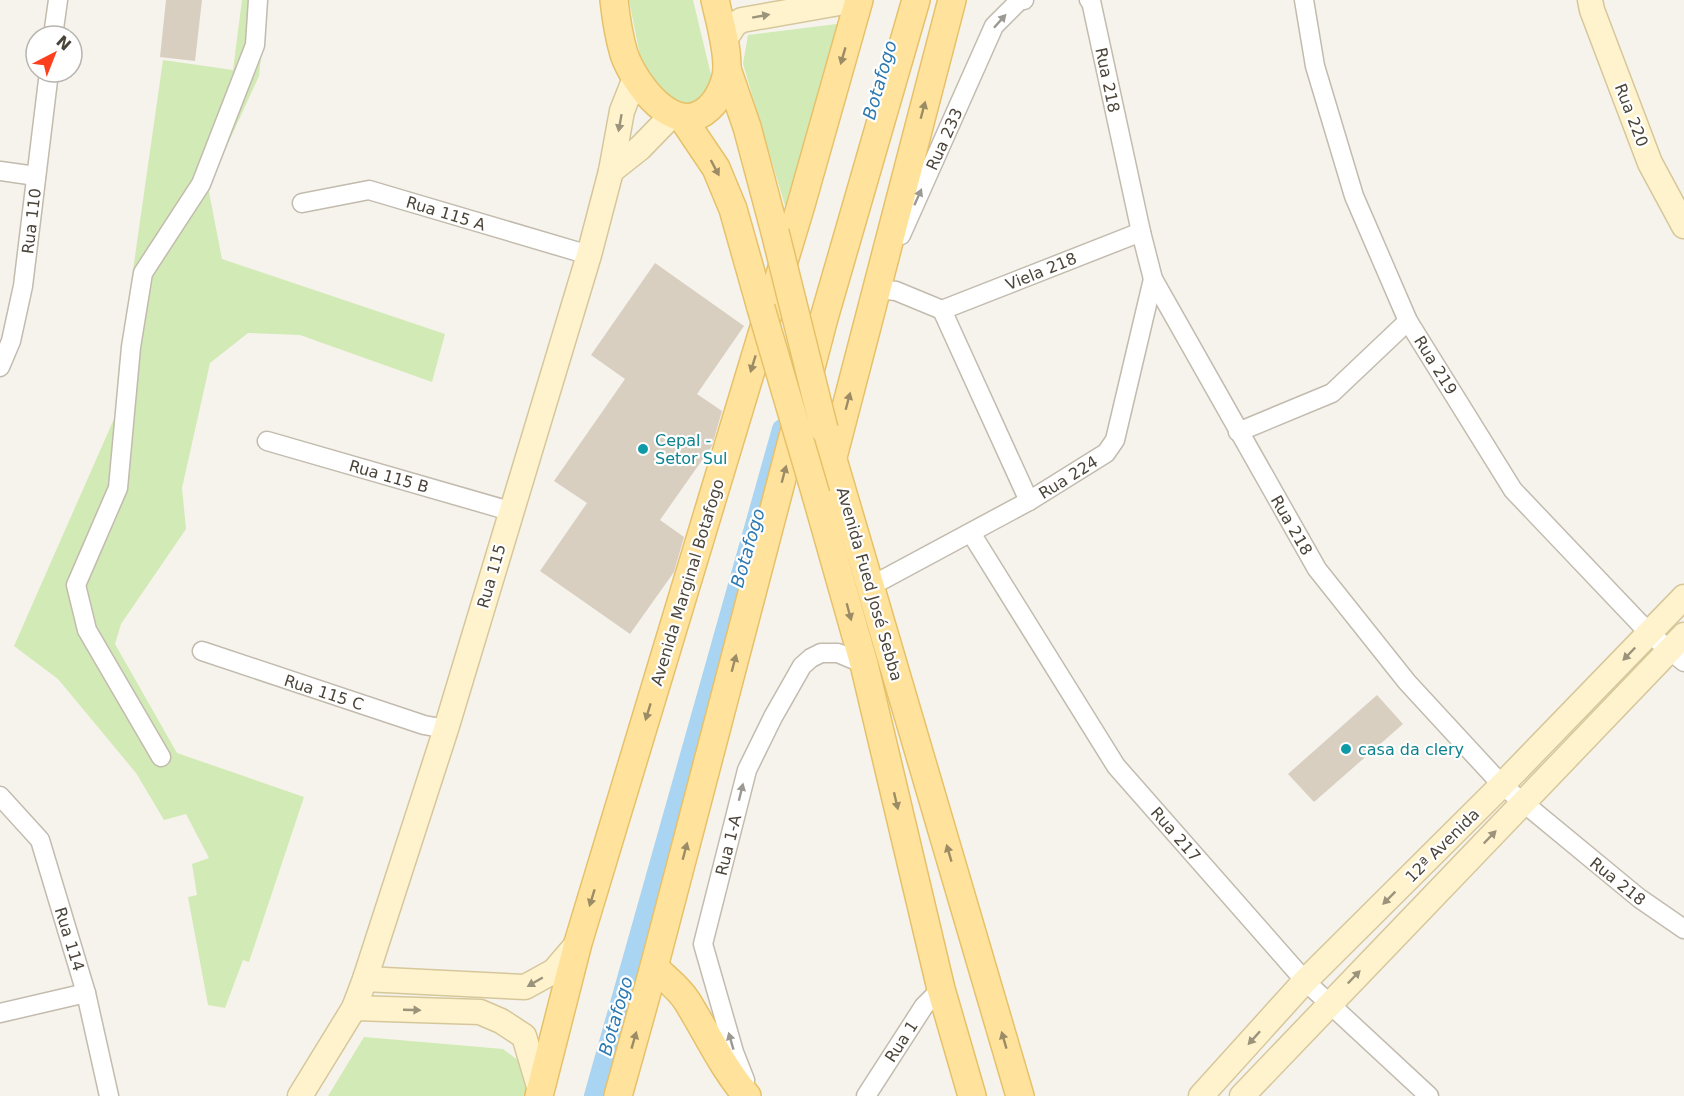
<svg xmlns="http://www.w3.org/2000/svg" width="1684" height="1096" font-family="'DejaVu Sans',sans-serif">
  <rect width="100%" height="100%" fill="#f6f3ec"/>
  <g fill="#d2eab5">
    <polygon points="242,0 267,0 259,76 208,187 222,259 445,334 432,382 300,335 248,333 210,363 182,488 186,529 121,624 115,644 177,753 304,797 249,962 243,960 225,1008 208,1005 188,897 197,895 192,864 209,858 186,814 164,820 136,773 58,679 14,646 121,403 131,284 163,60 233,70"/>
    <polygon points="629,0 693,0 712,79 704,100 679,106 666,96 642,66"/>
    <polygon points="853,22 791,226 743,64 748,35"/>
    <polygon points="364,1037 503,1049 523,1064 535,1096 328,1096"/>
  </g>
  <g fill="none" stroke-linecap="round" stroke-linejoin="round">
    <polyline stroke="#a9d4f2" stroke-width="20" points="594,1096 782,429"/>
  </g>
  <g fill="#d8cfc1">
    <polygon points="166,0 202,0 195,61 160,57"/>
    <polygon points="655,263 744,326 697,394 722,411 712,446 660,520 684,537 674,572 630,634 540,571 587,503 554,481 625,379 591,355"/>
    <polygon points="1377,695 1403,724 1314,802 1288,774"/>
  </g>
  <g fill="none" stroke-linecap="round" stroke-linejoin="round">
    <defs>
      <g id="street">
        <polyline points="1089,0 1091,1 1141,232 1153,279 1317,569 1407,682 1502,785 1639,898 1684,929"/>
        <polyline points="1304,0 1315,66 1354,196 1408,321 1513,490 1649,633 1684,662"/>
        <polyline points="53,36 58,0"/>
        <polyline points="0,171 36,176"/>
        <polyline points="302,203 369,190 589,255"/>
        <polyline points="901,235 994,26 1019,1 1024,0"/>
        <polyline points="881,280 877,289 896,291 942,310"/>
        <polyline points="942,310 1141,232"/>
        <polyline points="942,310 1029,501"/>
        <polyline points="0,367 11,341 23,286 49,72"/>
        <polyline points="1238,432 1332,393 1408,321"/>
        <polyline points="267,441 510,511"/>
        <polyline points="971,533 1116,766 1305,981 1429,1096"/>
        <polyline points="871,586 1029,501 1106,453 1115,440 1153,279"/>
        <polyline points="202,651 424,725 446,729"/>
        <polyline points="161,757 87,630 76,585 118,488 131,347 143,273 201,184 255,45 258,0"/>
        <polyline points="0,796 40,840 86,993 109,1096"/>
        <polyline points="0,1013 86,993"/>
        <polyline points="745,1080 734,1052 703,944 747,770 773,717 802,666 811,658 821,653 838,653 864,664"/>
        <polyline points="866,1096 924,1006 941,989"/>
      </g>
      <g id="secondary">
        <polyline points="1590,0 1592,10 1650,163 1684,226"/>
        <polyline points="724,41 735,24 742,20 856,0"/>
        <polyline points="611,171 640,148 672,115"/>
        <polyline points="365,979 525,987 554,971 578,943"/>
        <polyline points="354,1008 480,1012 501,1021 524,1036 540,1090"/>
        <polyline points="300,1096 354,1008 365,979 446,729 589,255 611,171 622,111 635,78"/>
        <polyline points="1201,1096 1305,981 1502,785 1684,597"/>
        <polyline points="1242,1096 1684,635"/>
      </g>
      <g id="primary">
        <path d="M614,0c2,18 5,37 10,54 10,29 51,86 85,54 10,-9 18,-27 18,-41 0,-22 -7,-45 -12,-67"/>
        <polyline points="727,69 747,127 775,232"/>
        <polyline points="683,119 716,168 733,209 761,308"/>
        <polyline points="824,429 1020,1096"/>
        <polyline points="833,457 952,0"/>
        <polyline points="816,495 864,664 941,989 972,1096"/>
        <path d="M654,967c11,11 25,21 33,34 20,32 35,66 60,95"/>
        <polyline points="539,1096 578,943 801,205 859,0"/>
        <polyline points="618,1096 654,967 824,318 916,0"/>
      </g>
    </defs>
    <use href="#street" stroke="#c2bbae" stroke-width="21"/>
    <use href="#secondary" stroke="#d6c79b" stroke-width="27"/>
    <use href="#primary" stroke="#e6c16a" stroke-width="30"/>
    <use href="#street" stroke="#fff" stroke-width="18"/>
    <use href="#secondary" stroke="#fff3cd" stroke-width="24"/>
    <use href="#primary" stroke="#ffe39c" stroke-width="27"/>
    <defs>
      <g id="primary-bridge">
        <polyline points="775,232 824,429"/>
        <polyline points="761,308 816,495"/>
      </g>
    </defs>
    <use href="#primary-bridge" stroke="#e6c16a" stroke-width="30" stroke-linecap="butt"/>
    <use href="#primary-bridge" stroke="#ffe39c" stroke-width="27"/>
  </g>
  <defs><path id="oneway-solid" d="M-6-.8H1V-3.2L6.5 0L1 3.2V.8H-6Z" transform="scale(1.5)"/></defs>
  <g fill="#9c937c">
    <use href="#oneway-solid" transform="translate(761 16) rotate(-10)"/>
    <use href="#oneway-solid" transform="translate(620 123) rotate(100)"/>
    <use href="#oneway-solid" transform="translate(1629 654) rotate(134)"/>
    <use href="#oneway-solid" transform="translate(1490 837) rotate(-46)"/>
    <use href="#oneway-solid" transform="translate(1389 898) rotate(135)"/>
    <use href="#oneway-solid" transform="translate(1354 977) rotate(-46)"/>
    <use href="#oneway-solid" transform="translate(535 982) rotate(150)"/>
    <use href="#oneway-solid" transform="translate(412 1010) rotate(2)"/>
    <use href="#oneway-solid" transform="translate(1254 1038) rotate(132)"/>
  </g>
  <g fill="#9c9892">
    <use href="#oneway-solid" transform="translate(1000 21) rotate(-48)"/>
    <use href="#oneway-solid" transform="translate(918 197) rotate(-66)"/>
    <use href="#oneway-solid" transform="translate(741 792) rotate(-76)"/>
    <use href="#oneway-solid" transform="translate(731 1041) rotate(-106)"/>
  </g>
  <g fill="#9c8c66">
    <use href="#oneway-solid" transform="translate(843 56) rotate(106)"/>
    <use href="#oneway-solid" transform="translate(923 110) rotate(-75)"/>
    <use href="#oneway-solid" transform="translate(715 168) rotate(62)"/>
    <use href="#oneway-solid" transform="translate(753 364) rotate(107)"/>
    <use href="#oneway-solid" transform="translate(848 401) rotate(-75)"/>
    <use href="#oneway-solid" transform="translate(784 474) rotate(-75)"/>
    <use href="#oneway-solid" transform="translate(849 612) rotate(75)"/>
    <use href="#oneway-solid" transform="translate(734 663) rotate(-75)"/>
    <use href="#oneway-solid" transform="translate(648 712) rotate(107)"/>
    <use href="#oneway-solid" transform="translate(896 801) rotate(77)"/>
    <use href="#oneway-solid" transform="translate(685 851) rotate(-75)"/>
    <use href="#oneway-solid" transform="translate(949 853) rotate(-106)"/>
    <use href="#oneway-solid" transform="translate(592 898) rotate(107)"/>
    <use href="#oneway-solid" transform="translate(634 1040) rotate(-74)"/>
    <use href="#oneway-solid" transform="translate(1004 1040) rotate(-106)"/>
  </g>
  <g fill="#0f9aa8" stroke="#fff" stroke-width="2">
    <circle cx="643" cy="449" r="6"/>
    <circle cx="1346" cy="749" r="6"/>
  </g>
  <g text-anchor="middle" stroke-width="4.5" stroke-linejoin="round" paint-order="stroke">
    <g font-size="16" fill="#4b4439" stroke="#fff">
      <text transform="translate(1108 80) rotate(78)" y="6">Rua 218</text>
      <text transform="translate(1632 115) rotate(69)" y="6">Rua 220</text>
      <text transform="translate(944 139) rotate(-66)" y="6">Rua 233</text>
      <text transform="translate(446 213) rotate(17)" y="6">Rua 115 A</text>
      <text transform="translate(31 221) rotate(-83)" y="6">Rua 110</text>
      <text transform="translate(1041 271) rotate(-22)" y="6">Viela 218</text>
      <text transform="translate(1436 365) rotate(58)" y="6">Rua 219</text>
      <text transform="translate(389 476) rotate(16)" y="6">Rua 115 B</text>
      <text transform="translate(1068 477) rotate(-32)" y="6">Rua 224</text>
      <text transform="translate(1292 525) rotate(60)" y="6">Rua 218</text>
      <text transform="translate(491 576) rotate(-74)" y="6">Rua 115</text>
      <text transform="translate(687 582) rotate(-73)" y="6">Avenida Marginal Botafogo</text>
      <text transform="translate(870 584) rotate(74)" y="6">Avenida Fued José Sebba</text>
      <text transform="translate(324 692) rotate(18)" y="6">Rua 115 C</text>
      <text transform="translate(1176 834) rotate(49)" y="6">Rua 217</text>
      <text transform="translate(728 845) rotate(-76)" y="6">Rua 1-A</text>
      <text transform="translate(1442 845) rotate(-45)" y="6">12ª Avenida</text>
      <text transform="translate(1618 881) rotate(39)" y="6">Rua 218</text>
      <text transform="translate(70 939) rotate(73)" y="6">Rua 114</text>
      <text transform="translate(901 1041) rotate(-57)" y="6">Rua 1</text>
    </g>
    <g font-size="16" fill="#0d838f" stroke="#fff" text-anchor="start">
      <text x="655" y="446">Cepal -<tspan x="655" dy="18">Setor Sul</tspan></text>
      <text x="1358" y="755">casa da clery</text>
    </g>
    <g font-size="18" font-style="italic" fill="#2e7ab2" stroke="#fff">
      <text transform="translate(880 80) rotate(-74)" y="6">Botafogo</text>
      <text transform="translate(748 548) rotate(-74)" y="6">Botafogo</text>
      <text transform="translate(616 1016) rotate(-74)" y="6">Botafogo</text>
    </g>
  </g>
  <g transform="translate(54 54) rotate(42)"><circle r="28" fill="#ffffff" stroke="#b7b4b0" stroke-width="1.5"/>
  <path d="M0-4.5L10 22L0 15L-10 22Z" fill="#fc3f1d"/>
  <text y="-9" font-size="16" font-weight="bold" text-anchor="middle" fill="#4b4439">N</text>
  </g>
</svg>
